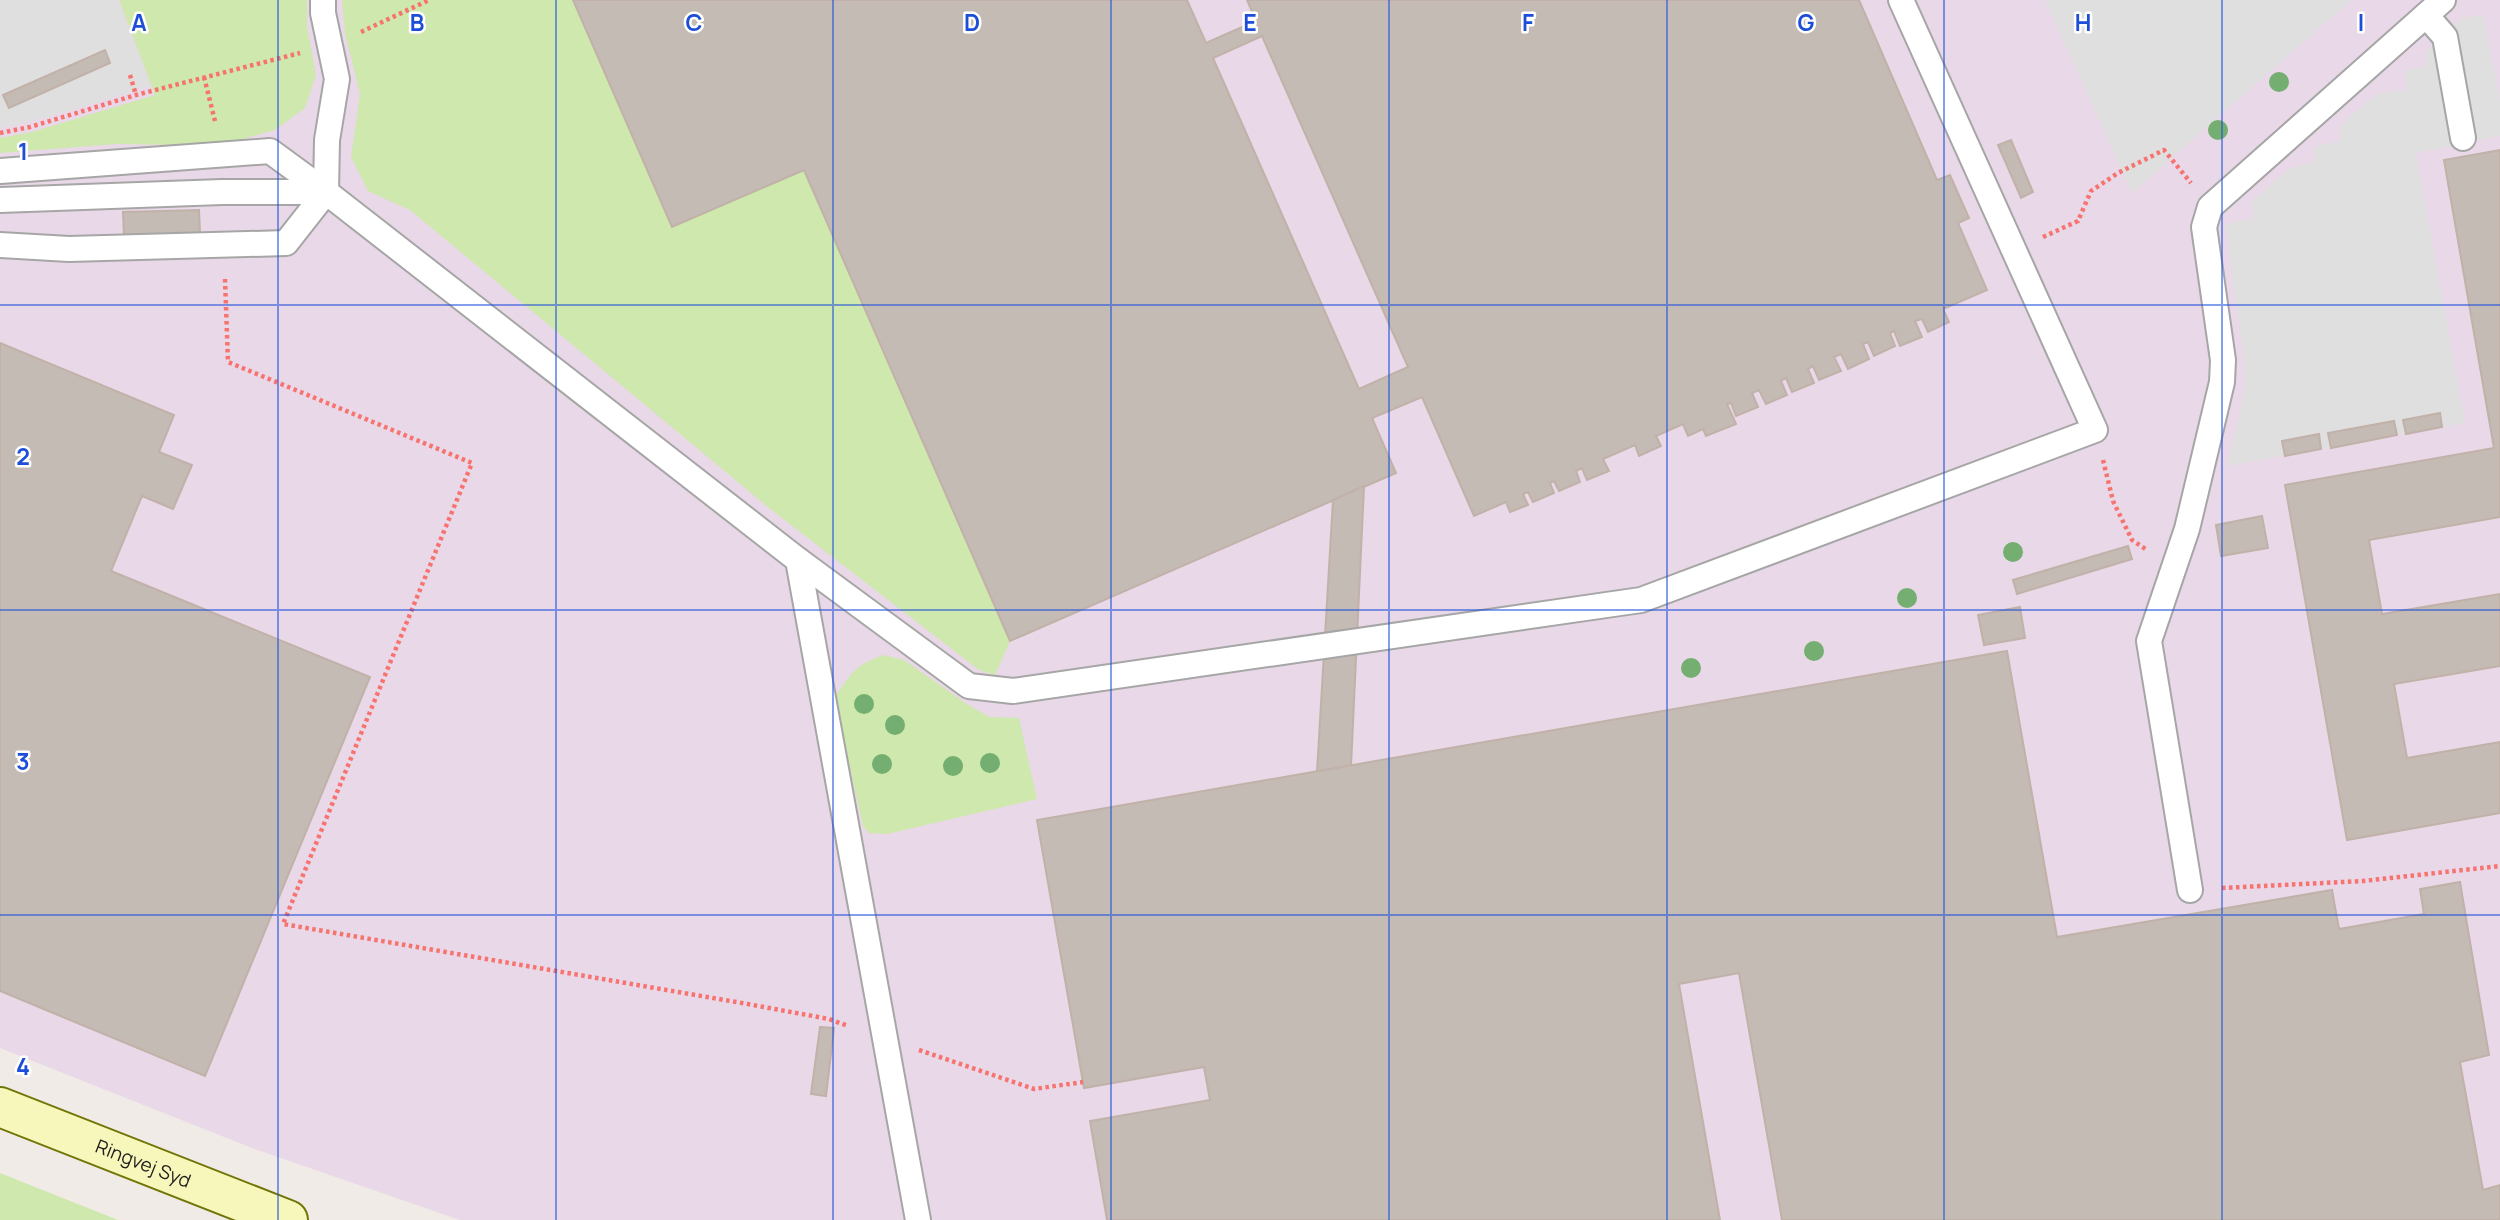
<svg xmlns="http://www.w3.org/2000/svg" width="2500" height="1220" font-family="Manrope,sans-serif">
  <rect width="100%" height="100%" fill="#f0ebe6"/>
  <polygon fill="#e9d8e7" points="0,0 2500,0 2500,1220 460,1220 252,1148 0,1048"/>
  <g fill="#cfe8ad">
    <polygon points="119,0 307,0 307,27 316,75 305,108 275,130 235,141 220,142 182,145 117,144 0,153 0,138 32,132 155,95"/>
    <polygon points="342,0 573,0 672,227 804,170 1010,641 995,675 979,670 769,508 410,210 368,191 351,157 360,94 345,33"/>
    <path d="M884,655l20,5 63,44 22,13 30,1 18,81 -150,35 -18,-1 -6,-7 -29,-128c17,-24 21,-34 50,-43z"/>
    <polygon points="0,1173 118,1220 0,1220"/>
  </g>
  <g fill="#dfdfdf">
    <polygon points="0,0 118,0 151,86 48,117 0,128"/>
    <polygon points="2045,0 2351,0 2132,193"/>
    <polygon points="2483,14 2500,100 2500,136 2416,153 2465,423 2226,466 2240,414 2245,384 2243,350 2225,225 2253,218 2252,201 2289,169 2315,162 2314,147 2340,141 2339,127 2376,94 2407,90 2404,71 2427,66 2425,53 2460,19"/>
  </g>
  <g fill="#c4bbb5" stroke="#c1b1a8" stroke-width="2" fill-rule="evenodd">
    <path d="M573,0h614l19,43 50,-22 -9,-21h612l78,180 13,-5 19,43 -11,5 29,67 -44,19 6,13 -21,10 -6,-13 -7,2 7,16 -22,9 -6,-15 -4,2 5,13 -21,10 -6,-14 -5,2 6,15 -21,10 -7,-15 -7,3 7,14 -22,9 -6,-14 -5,3 6,14 -22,9 -6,-14 -5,3 6,14 -21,9 -7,-14 -7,3 6,14 -22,9 -5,-13 -4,1 9,20 -30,12 -3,-7 -15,7 -5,-12 -27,12 5,10 -22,10 -4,-11 -32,14 6,12 -22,9 -5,-12 -6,3 4,11 -21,9 -5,-10 -4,2 4,10 -21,9 -5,-10 -5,2 5,11 -18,7 -4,-10 -32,14 -52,-119 -50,21 24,55 -386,168 -206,-471 -132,57zM1262,36l146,331 -49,22 -146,-331z"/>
    <polygon points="105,50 110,63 9,108 3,95"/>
    <polygon points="2011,140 2033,192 2021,198 1998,145"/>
    <polygon points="2500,150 2500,517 2369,540 2382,614 2500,594 2500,666 2394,684 2407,758 2500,742 2500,813 2347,840 2285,485 2494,448 2444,160"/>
    <polygon points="199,210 200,233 124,236 123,212"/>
    <polygon points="0,343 174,415 159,452 192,465 173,509 142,496 111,571 370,677 205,1076 0,991"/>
    <polygon points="2440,413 2442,427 2406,434 2403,420"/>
    <polygon points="2394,421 2397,435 2331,448 2328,433"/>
    <polygon points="2319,434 2321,449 2285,456 2282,441"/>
    <polygon points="1364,486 1351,766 1317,772 1333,500"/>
    <polygon points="2262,516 2268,548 2221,556 2216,525"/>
    <polygon points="2128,546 2132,559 2017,594 2013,580"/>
    <polygon points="2020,607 2025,638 1984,645 1978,615"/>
    <polygon points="2007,651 2057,937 2332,890 2339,929 2424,914 2420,889 2460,882 2489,1055 2460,1062 2483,1190 2500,1185 2500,1220 1782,1220 1739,973 1679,984 1720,1220 1107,1220 1090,1121 1210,1100 1204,1067 1084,1088 1037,820"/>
    <polygon points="820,1027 834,1028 826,1096 811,1094"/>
  </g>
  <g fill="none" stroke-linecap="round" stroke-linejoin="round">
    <defs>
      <g id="lane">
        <polyline points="2426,15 2445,37 2463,138"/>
        <polyline points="0,171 270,151 326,192 798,560 969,686 1013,691 1641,600 2095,430 1901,0"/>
        <polyline points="0,200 222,192 326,192"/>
        <polyline points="0,245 69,249 286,243 326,192 327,140 337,79 323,13 323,0"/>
        <polyline points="798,560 918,1220"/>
        <polyline points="2190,890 2149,641 2187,529 2222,382 2223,360 2204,227 2210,207 2443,0"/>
      </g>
      <g id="secondary">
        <path id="s1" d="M0,1107l288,113"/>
      </g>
    </defs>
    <use href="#lane" stroke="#a6a6a6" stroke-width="28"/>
    <use href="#secondary" stroke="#717507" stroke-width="42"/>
    <g stroke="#f7736f" stroke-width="4.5" stroke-dasharray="3.5 3.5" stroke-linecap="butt">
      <polyline points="361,32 429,0"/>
      <polyline points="130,75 136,95"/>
      <polyline points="204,77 215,121"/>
      <polyline points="0,133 30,127 136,95 300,53"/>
      <polyline points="2043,237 2078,221 2091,191 2118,173 2164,150 2191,183"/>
      <polyline points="225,279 228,362 472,463 283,924 742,1003 829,1019 848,1026"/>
      <polyline points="2103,460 2113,501 2132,540 2147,550"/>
      <polyline points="2222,888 2363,881 2500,866"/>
      <polyline points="919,1050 1034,1089 1083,1082"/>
    </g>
    <use href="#lane" stroke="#fff" stroke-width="24"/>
    <use href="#secondary" stroke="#f8f7bb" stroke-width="38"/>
  </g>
  <g fill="#74ae70">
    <circle cx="2279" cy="82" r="10"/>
    <circle cx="2218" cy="130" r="10"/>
    <circle cx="2013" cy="552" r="10"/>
    <circle cx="1907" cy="598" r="10"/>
    <circle cx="1814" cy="651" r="10"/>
    <circle cx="1691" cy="668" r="10"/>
    <circle cx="864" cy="704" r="10"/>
    <circle cx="895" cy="725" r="10"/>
    <circle cx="990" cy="763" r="10"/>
    <circle cx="882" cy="764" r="10"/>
    <circle cx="953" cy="766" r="10"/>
  </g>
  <path fill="none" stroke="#1d4ed8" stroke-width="2" stroke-opacity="0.55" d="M278,0v1220M556,0v1220M833,0v1220M1111,0v1220M1389,0v1220M1667,0v1220M1944,0v1220M2222,0v1220M0,305h2500M0,610h2500M0,915h2500"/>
  <g text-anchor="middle" stroke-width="5" stroke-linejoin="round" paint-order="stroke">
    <g font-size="19" fill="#1f1f1f" stroke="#fff">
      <text dy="7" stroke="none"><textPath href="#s1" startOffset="154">Ringvej Syd</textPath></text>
    </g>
  </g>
  <g font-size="23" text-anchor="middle" font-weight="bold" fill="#1d4ed8" stroke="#fff" stroke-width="5" stroke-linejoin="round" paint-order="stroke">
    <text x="139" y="31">A</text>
    <text x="417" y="31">B</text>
    <text x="694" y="31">C</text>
    <text x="972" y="31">D</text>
    <text x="1250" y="31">E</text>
    <text x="1528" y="31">F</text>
    <text x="1806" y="31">G</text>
    <text x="2083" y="31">H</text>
    <text x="2361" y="31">I</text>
    <text x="23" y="160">1</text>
    <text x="23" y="465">2</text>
    <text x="23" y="770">3</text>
    <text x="23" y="1075">4</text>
  </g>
</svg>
